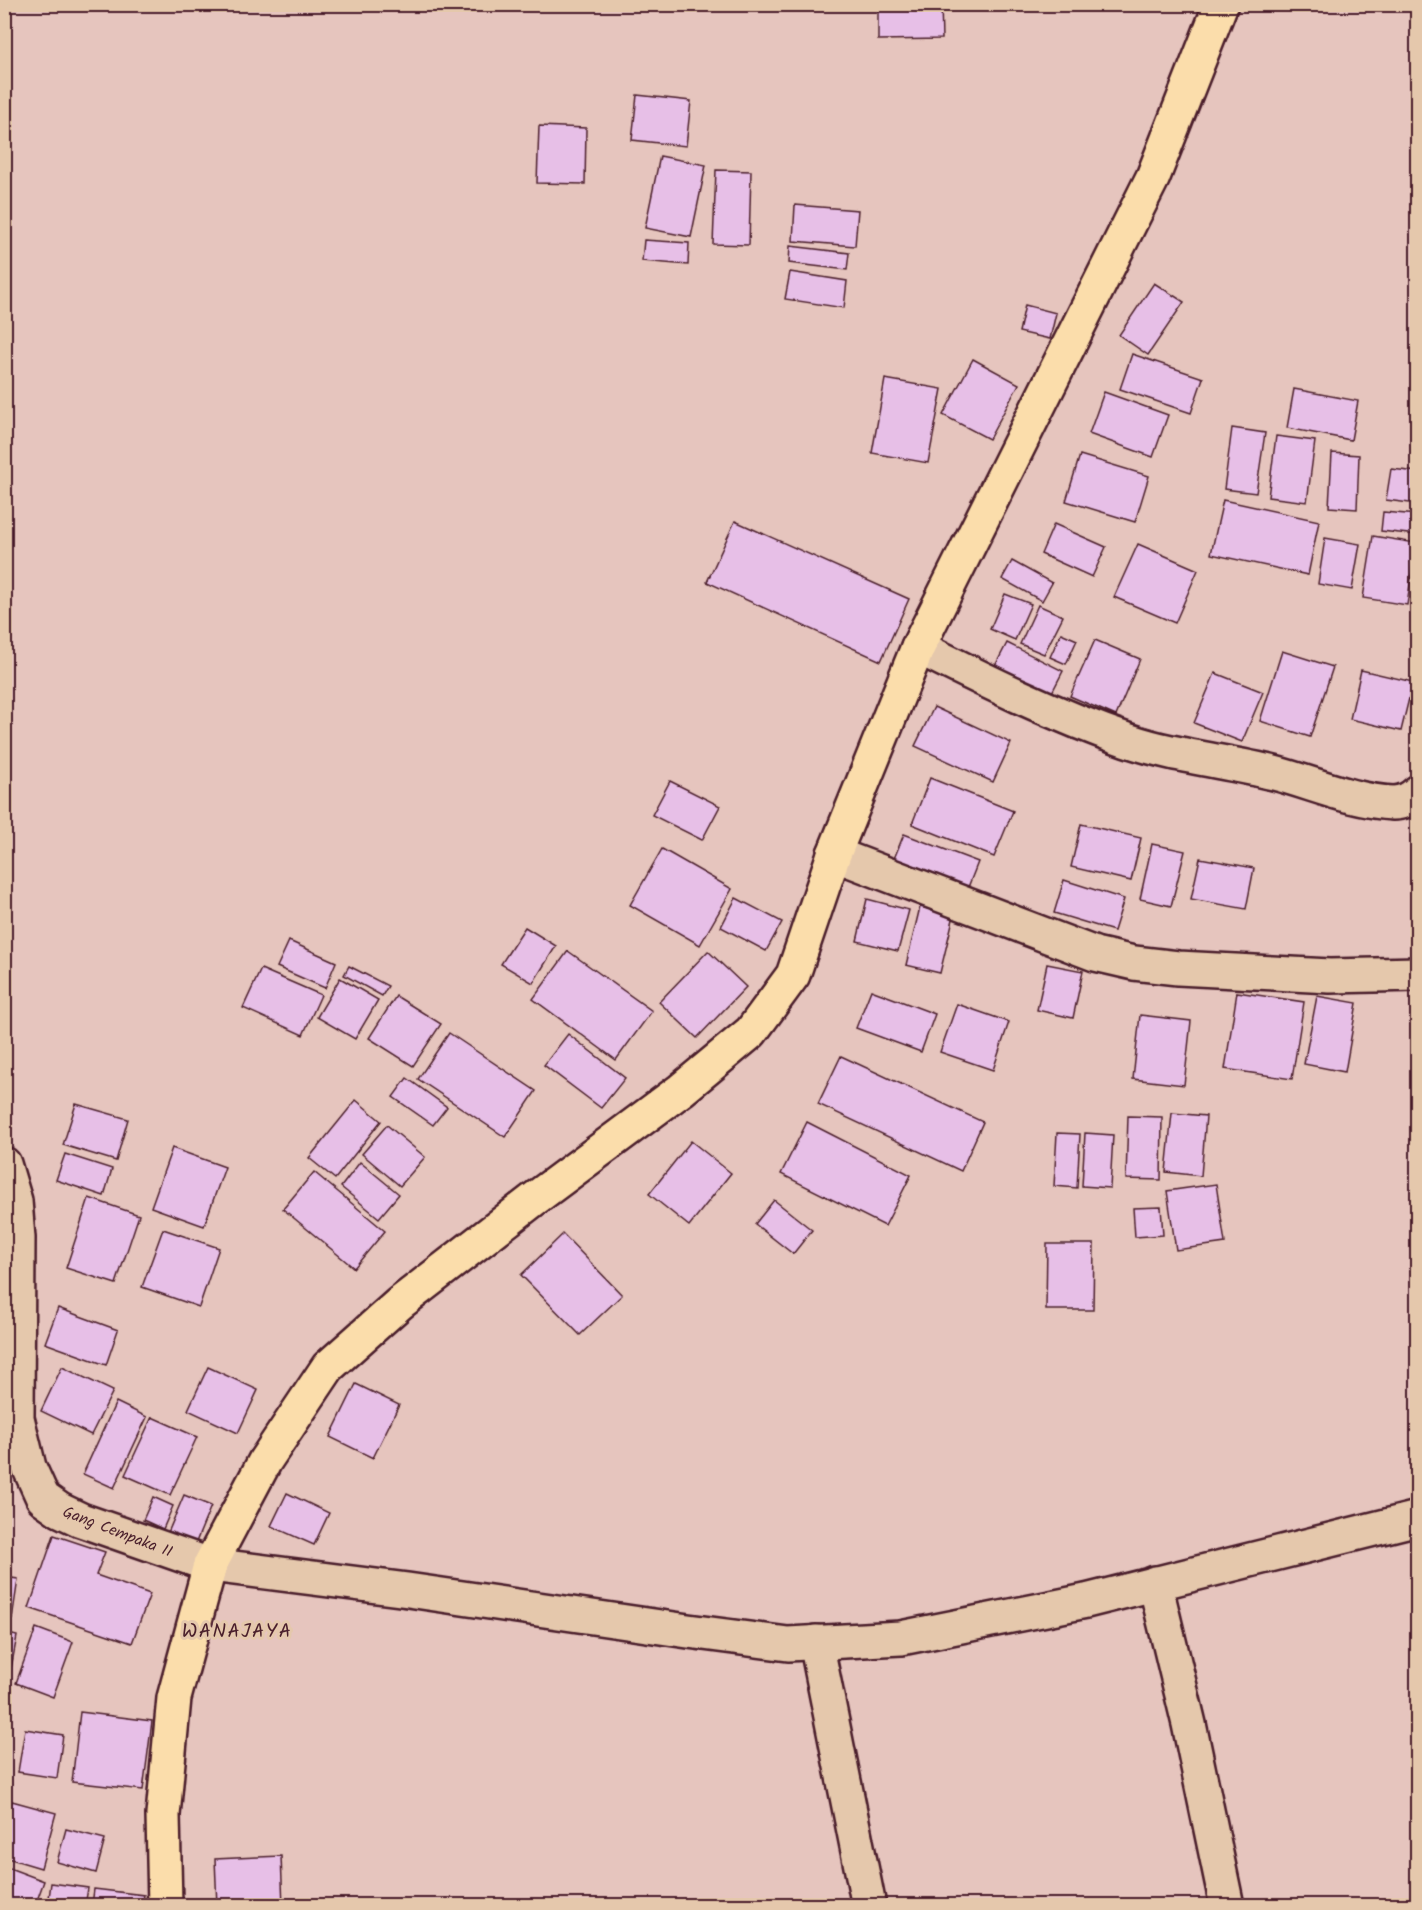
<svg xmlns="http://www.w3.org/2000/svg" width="1422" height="1910" font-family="Kalam,sans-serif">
  <rect width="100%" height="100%" fill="#e6c5be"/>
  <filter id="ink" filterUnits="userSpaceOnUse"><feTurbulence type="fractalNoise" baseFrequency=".0167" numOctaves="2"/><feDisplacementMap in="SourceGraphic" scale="12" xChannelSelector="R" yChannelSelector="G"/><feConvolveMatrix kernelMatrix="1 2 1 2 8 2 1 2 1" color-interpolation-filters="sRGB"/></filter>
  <g filter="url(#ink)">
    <g fill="#e7bfe7" stroke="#4a1f2b" stroke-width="1.5">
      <polygon points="878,4 941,4 942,39 878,40"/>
      <polygon points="637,95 691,101 686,146 632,140"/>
      <polygon points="539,126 586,128 585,184 537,183"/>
      <polygon points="660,156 706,165 691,237 645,228"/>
      <polygon points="716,170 751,171 749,245 713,244"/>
      <polygon points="795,205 858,210 855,246 793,241"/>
      <polygon points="644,240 689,243 688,265 642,261"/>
      <polygon points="790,246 849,253 847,270 789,263"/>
      <polygon points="790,272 847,281 844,308 785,299"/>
      <polygon points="1154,283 1184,302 1148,355 1119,335"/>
      <polygon points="1025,305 1056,313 1050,339 1019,332"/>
      <polygon points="1132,354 1203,378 1191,413 1120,389"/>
      <polygon points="973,359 1019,384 989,439 943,415"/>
      <polygon points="885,379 942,389 928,463 872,453"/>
      <polygon points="1294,389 1358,401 1351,440 1287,428"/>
      <polygon points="1104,392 1168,415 1153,457 1089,434"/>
      <polygon points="1232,428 1265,433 1256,493 1224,489"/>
      <polygon points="1276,436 1315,441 1307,502 1268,497"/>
      <polygon points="1332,453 1359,455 1357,509 1329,507"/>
      <polygon points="1080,455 1149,476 1135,522 1066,501"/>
      <polygon points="1391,469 1418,472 1418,504 1386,500"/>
      <polygon points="1223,500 1319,521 1308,575 1211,554"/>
      <polygon points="1383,512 1418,515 1418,535 1381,531"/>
      <polygon points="735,521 909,599 881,661 707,582"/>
      <polygon points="1054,524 1106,547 1092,577 1041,554"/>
      <polygon points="1373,536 1416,543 1407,605 1363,598"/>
      <polygon points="1325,538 1360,544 1352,590 1318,584"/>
      <polygon points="1138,544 1198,570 1175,623 1114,597"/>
      <polygon points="1012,561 1052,583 1042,601 1002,579"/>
      <polygon points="1005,594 1031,604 1015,640 990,629"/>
      <polygon points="1038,605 1063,616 1044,654 1020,644"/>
      <polygon points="1061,633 1077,640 1066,664 1050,657"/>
      <polygon points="1095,640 1140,659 1116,716 1070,696"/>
      <polygon points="1007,643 1063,671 1048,700 992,672"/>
      <polygon points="1282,651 1333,667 1310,737 1260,721"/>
      <polygon points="1361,670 1413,682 1401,731 1350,719"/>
      <polygon points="1215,673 1263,692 1242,742 1194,723"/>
      <polygon points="934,707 1011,743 993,782 915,746"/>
      <polygon points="930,778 1013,811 994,857 912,824"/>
      <polygon points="670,781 720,806 702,840 652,815"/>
      <polygon points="1081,824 1141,838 1131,881 1071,867"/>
      <polygon points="904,834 978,862 963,900 889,871"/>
      <polygon points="1152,844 1185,851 1171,906 1140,899"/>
      <polygon points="662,849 732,889 700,945 630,905"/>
      <polygon points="1200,858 1254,868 1246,909 1191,899"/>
      <polygon points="1064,880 1124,899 1114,931 1054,913"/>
      <polygon points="736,898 782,922 766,951 721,927"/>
      <polygon points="867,899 909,910 898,951 857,941"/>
      <polygon points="920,907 954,915 940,973 906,965"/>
      <polygon points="525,927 556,946 533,983 501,964"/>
      <polygon points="289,941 336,962 325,988 277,967"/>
      <polygon points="568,951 652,1011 616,1060 533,999"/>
      <polygon points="708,951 746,987 697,1038 659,1002"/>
      <polygon points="1047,964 1083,971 1073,1018 1037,1010"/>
      <polygon points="349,966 388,986 382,996 344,975"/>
      <polygon points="261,969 321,995 303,1035 243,1008"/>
      <polygon points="340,978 378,1000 355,1039 317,1017"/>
      <polygon points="871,990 935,1014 921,1052 856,1028"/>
      <polygon points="1237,992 1304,1002 1292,1079 1225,1069"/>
      <polygon points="396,996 441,1024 413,1066 369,1038"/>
      <polygon points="1317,996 1357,1003 1345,1072 1304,1064"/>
      <polygon points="957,1004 1009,1022 993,1070 940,1052"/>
      <polygon points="1140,1015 1191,1021 1184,1085 1133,1079"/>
      <polygon points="449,1033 536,1091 505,1137 418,1079"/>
      <polygon points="568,1034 625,1078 601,1108 544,1065"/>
      <polygon points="841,1056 983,1122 961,1171 818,1104"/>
      <polygon points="407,1078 447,1107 433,1125 393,1097"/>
      <polygon points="356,1100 381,1121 335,1179 309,1158"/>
      <polygon points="76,1104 128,1119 116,1161 63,1145"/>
      <polygon points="1172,1113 1206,1116 1201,1176 1166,1172"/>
      <polygon points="1128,1116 1162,1117 1161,1180 1126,1179"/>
      <polygon points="807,1122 911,1175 885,1226 781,1174"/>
      <polygon points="387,1125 425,1157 400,1186 362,1154"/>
      <polygon points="1057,1133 1080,1134 1077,1188 1054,1186"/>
      <polygon points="1085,1133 1113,1135 1110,1188 1082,1186"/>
      <polygon points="691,1141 731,1173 689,1226 649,1194"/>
      <polygon points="172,1148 225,1167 204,1226 151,1207"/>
      <polygon points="65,1154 112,1169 104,1196 56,1180"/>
      <polygon points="360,1162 399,1194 379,1218 341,1187"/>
      <polygon points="314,1172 385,1231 354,1268 283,1209"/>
      <polygon points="1216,1184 1225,1243 1176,1250 1167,1191"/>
      <polygon points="89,1198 139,1215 116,1284 66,1268"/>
      <polygon points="774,1200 812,1230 793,1254 755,1224"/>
      <polygon points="1161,1207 1163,1235 1135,1237 1133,1208"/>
      <polygon points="163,1229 219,1248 199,1307 142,1287"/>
      <polygon points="563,1234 622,1295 580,1335 521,1275"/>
      <polygon points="1047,1244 1094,1244 1093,1310 1046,1310"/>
      <polygon points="58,1308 118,1330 106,1365 45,1343"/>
      <polygon points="62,1367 113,1391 91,1435 41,1411"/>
      <polygon points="208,1367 258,1390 238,1433 188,1410"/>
      <polygon points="356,1384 399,1405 373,1458 330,1437"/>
      <polygon points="116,1402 147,1417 114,1488 83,1474"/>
      <polygon points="152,1417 197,1437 170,1495 125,1475"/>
      <polygon points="287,1493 329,1513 314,1545 271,1526"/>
      <polygon points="184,1495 211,1506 194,1547 167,1535"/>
      <polygon points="153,1497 173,1506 163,1529 143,1520"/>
      <polygon points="54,1535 105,1552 96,1575 150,1594 132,1643 29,1608"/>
      <polygon points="4,1577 18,1579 12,1619 4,1618"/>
      <polygon points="36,1628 73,1642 53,1697 16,1683"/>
      <polygon points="4,1633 17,1636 7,1690 4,1690"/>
      <polygon points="80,1712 152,1721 143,1790 72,1782"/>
      <polygon points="25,1729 63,1735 57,1778 18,1772"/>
      <polygon points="12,1801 56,1813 41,1868 4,1857 4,1827"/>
      <polygon points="66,1829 105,1839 96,1873 57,1862"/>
      <polygon points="281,1856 283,1906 217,1906 215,1859"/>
      <polygon points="4,1866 44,1881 35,1906 4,1906"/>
      <polygon points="51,1883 88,1888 85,1906 48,1906"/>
      <polygon points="94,1889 144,1895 142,1906 92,1906"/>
    </g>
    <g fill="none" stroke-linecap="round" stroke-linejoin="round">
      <defs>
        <g id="minor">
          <path d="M918,647c68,34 136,68 209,93 47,16 98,21 147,33 39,10 78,28 119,30 10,0 18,-4 25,-11"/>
          <polyline points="834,854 1095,954 1134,963 1178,968 1330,976 1418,974"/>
          <polyline points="4,1164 15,1201 18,1238 17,1418 29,1467 43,1498 60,1510 81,1520 210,1565 408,1590 688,1631 788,1644 901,1638 1086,1601 1418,1518"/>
          <polyline points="1155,1583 1189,1724 1227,1906"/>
          <polyline points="816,1642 869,1906"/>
        </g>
        <polyline id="major" points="165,1906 163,1815 174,1698 210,1565 265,1461 328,1367 400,1303 533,1200 681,1090 751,1032 793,975 834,854 918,647 1153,177 1221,4"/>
      </defs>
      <use href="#minor" stroke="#4a1f2b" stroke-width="38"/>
      <use href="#major" stroke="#4a1f2b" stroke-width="38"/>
      <use href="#minor" stroke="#e5c8ac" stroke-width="33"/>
      <use href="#major" stroke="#fbddab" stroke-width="33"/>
    </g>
  </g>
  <g text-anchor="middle" stroke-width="6" stroke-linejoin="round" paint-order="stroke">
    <g font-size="16" fill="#4a1f2b" stroke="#e5c8ac">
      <text transform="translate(118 1531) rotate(21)" y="6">Gang Cempaka II</text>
    </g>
    <g font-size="20" letter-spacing="1.5" fill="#4a1f2b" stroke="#e5c8ac">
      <text x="237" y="1637">WANAJAYA</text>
    </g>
  </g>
  <rect width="1422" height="1910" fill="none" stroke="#e5c8ac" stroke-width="24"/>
  <rect x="12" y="12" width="1398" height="1886" fill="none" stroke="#4a1f2b" stroke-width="2" filter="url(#ink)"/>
</svg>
